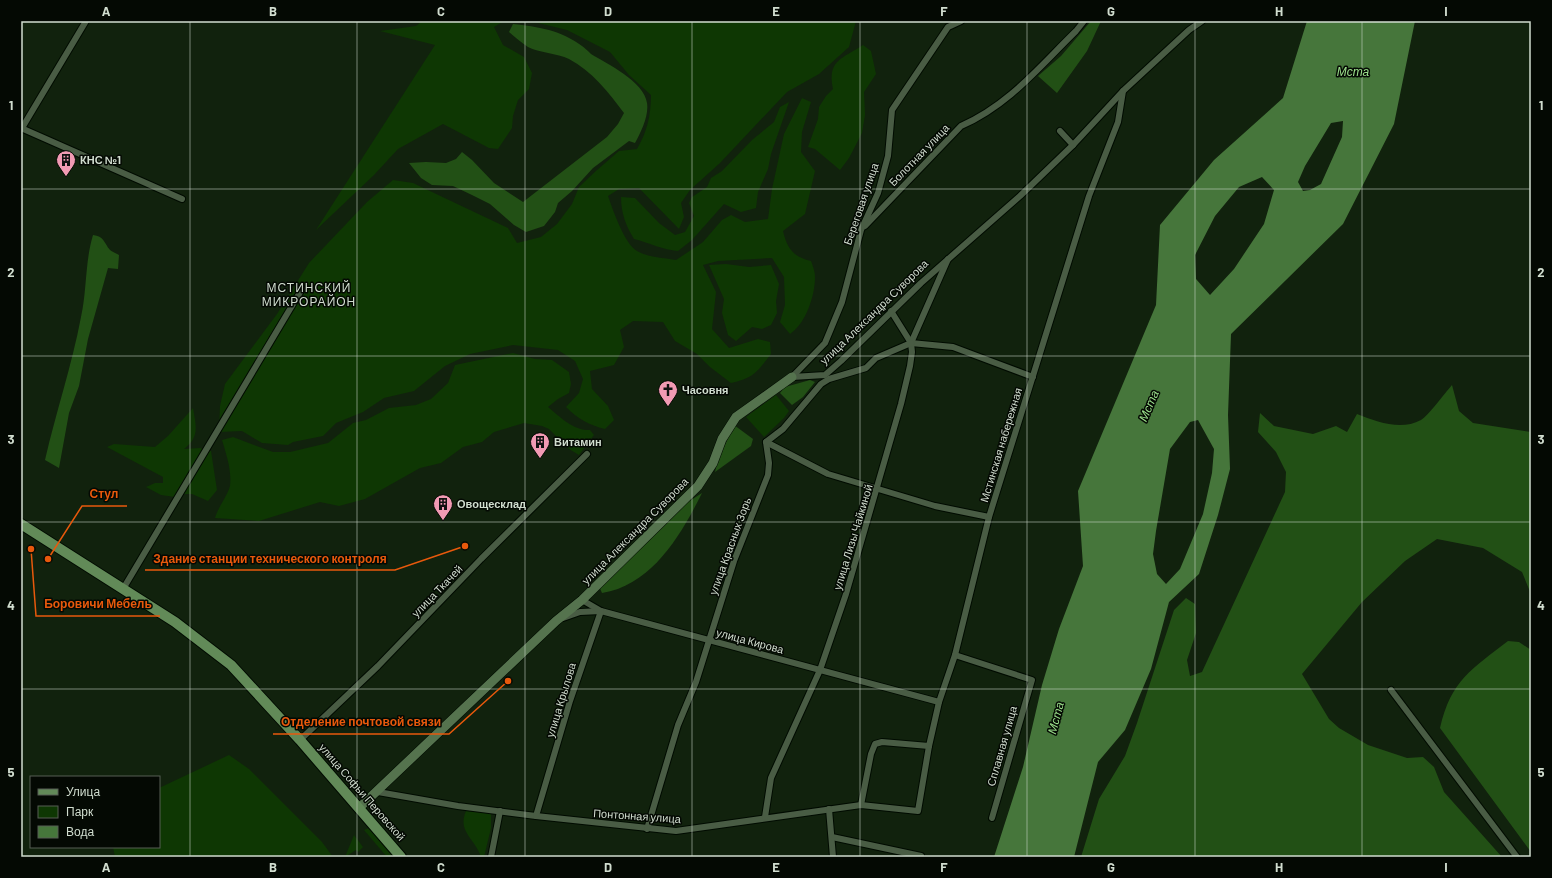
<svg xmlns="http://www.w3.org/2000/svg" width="1552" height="878" font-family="Barlow,sans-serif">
  <rect width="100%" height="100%" fill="#11220d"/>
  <g fill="#0e3703">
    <polygon points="422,21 504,21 494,27 503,45 524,57 532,73 529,89 518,100 513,116 512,128 498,149 489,148 443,124 398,149 374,175 316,230 435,45 380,31 416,26"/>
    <path d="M530,21h326l-7,26 -30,27 -32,18 -67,71 -30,27 -9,13 3,14 -5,12 -40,-41 -20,1 -11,7c5,14 16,47 29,55 10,6 27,7 39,9l27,-18 19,-22 9,-5 14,7 23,-3 4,-30 12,-55 18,-36 9,4 -9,30 -1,20 14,19 -10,43 -22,17c4,17 10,26 28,30 2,5 4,11 4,16 0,19 -9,46 -25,57l-10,-12 5,-17 -1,-28 -12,-19 -54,3 -15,4 13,27 -4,37 17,19 29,-9 12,3 1,12c-14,18 -17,24 -40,29l-21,-16 -13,-13 -22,-13 -12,-19 -30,-1 -13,9 4,17 -10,18 -24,6 2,18 16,17 6,14 -9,9c-16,-4 -27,-10 -39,-22l13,-14 4,-14 -8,-18 -17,-11 -45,-5 -43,9 -25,12 -31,25 -30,7 -21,14 -27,11 -13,13 -30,6 -5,3 -26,-2 -20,-12 -23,1 1,-26 5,-22 52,-70 32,-51 58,-61 26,-22 20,3 95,45 9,15 24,-6 16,-13 15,-20 7,-17 18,-17 22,-19 18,-2c10,-17 14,-34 14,-54l-22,-20 -19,-23 -43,-22z"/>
    <path d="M863,45l8,6 5,23 -12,18 1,23 -3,18 -13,25 -9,12 -25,-21 -7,-2 10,-28 1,-12 7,-11 7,-7c-6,-29 9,-30 30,-44z"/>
    <path d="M789,102l-18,52 -3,15 -10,23 -2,16 -15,4 -17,-8 -32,36 -14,11c-15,-1 -28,-8 -44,-12 -8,-13 -13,-26 -13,-42l14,1 24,25 16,12 10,-3 9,-16 -5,-13 3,-6 15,-10 4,-9 11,-7 30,-31 22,-18 6,-15z"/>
    <polygon points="726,264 749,267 771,265 779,284 776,301 777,313 771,325 762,329 752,327 736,341 728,335 722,313 724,299 709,265"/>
    <path d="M513,353l22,6 17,1 17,12 2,12 -2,9 -11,6 -10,8c12,10 26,24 42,23l4,5 -15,20 -10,-6 -20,-20 -7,-3 -18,-3 -30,9 -12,10 -19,5 -22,16 -21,5 -55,31 -26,7 -19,-4 -61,19 -44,-3c3,-11 12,-21 15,-32 2,-16 -4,-32 -8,-46l11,-3 40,15h17l38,-9 25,-20 13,-3 23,-12 27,-3 15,-6 17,-16 7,-18z"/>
    <polygon points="776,395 789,411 784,418 764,437 746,417"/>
    <path d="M193,408c3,18 7,29 -9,41l16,-1 11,3 6,39 -9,11 -16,-7h-9l-8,3 -14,-2 -15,-8 9,-4h8v-6l-56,-30 7,-3 41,3 13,-11z"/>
    <polygon points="229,755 249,769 322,842 333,857 115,857 113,847 159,847 159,788"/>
    <path d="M466,811l16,1 9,2v14l-7,29h-3c-6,-19 -24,-25 -15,-46z"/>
    <polygon points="369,828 395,857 387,857 364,830"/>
    <polygon points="354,835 363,847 358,852 356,850 345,857"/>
  </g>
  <g fill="#225015">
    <polygon points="1091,21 1101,21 1087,51 1057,93 1038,76 1061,56"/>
    <path d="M513,24c12,1 24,3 36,6 11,3 24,9 33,16 3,2 6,5 9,8 16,10 53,27 56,49 2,13 -6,29 -12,40l-6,-2 -36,27 -21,23 -14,12 -3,9 -11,14 -18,6 -12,-7 -24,-21 -18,-9 -19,-9 -21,-1 -11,-7 -12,-15 17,-1 20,1 10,-4 6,-7 10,8 22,23 29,19 84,-65 11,-13 6,-11c-15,-20 -32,-42 -55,-54 -12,-6 -30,-6 -41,-12 -6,-4 -13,-10 -19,-15z"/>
    <path d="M93,235c11,1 11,8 17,15 2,2 6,3 9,5l-1,14 -10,-1 -20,71 -9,47 -10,27 -10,55 -14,-8c11,-48 27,-95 36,-143 6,-27 4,-56 12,-82z"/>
    <polygon points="810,380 815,382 803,397 792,405 780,393 785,387"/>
    <path d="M1452,385l7,26 14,12 58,9v162l-9,-22 -39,-24 -46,-9 -32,22 -43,41 -60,72 27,45 10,9 29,17 39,13 16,-1 11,10 10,25 58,65h-421l18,-58 26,-43 12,-33 37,-113 12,-12 9,6 1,29 -9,27 3,16 12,-4 83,-180 1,-20 -10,-20 -18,-20 2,-19 14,13 39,8 23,-8 11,6 10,-18c20,8 44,17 64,6 7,-4 24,-27 31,-35z"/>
    <polygon points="734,425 753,439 751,446 715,472 718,460"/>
    <path d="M702,493c-21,42 -50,92 -100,100l-3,-7 89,-84z"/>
    <path d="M1508,641l11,1 12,8v202l-91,-124c11,-48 32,-59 68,-87z"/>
  </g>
  <path fill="#46763b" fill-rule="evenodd" d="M1307,21h108l-21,103 -51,100 -112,110 -3,81 2,54 -12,46 -19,59 -30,28 -18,67 -26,61 -27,32 -24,95h-80l29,-90 19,-82 17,-56 24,-63 -5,-75 78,-186 4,-80 54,-65 69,-62zM1343,121l-1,16 -21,47 -11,6 -7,1 -5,-9 7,-16 26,-43zM1262,177l12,13 -10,34 -30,45 -24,26 -14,-16 -1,-24 20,-39 24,-29zM1198,420l16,29 -2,24 -9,41 -23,55 -14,15 -9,-10 -4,-20 3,-23 14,-82 20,-27z"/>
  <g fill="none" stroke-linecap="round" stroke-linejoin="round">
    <defs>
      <g id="street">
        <polyline points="21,128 182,199"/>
        <polyline points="22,128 86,21"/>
        <polyline points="1060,131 1073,145"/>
        <path d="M865,226l96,-100c48,-21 78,-59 115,-95l8,-10"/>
        <polyline points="891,311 911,343 953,347 1033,377"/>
        <polyline points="792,377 825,375 841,361 921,283 1020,196 1073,145 1123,91 1189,30 1202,21"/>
        <polyline points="792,377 825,343 842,302 861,230 878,193 888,156 892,110 948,27 961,21"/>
        <polyline points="766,442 828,474 935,506 989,517"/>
        <polyline points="123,589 302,289"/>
        <polyline points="563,618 580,612 601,611 939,702"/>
        <polyline points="955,655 1032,680 992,818"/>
        <polyline points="1391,690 1517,857"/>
        <polyline points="300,740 378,666 481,559 587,454"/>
        <polyline points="378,792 458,806 536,816 676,831 861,805 918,811 929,746 939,702 955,655 989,517 1089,196 1118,122 1123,91"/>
        <polyline points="861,805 871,754 875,744 882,742 929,746"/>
        <polyline points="829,809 833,857"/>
        <polyline points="536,816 570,701 601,611 582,600"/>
        <polyline points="765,817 771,778 820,670 846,594 901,404 910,366 912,352 911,343 948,259"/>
        <polyline points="647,829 678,725 696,682 734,561 768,475 769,463 766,442 783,429 821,384 829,379 866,368 876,358 911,343"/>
        <polyline points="832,837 921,856"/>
        <polyline points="491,857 500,811"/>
      </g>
      <polyline id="secondary" points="359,808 556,621 582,600 698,486 713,463 722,439 736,417 792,377"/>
      <polyline id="primary" points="21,524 175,622 231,665 300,740 401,857"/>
    </defs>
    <use href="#street" stroke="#010b00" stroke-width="8"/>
    <use href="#secondary" stroke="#010b00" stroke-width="10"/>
    <use href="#primary" stroke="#010b00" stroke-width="12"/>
    <use href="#street" stroke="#495c44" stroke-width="6"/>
    <use href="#secondary" stroke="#55734e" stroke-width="9"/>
    <use href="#primary" stroke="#628a58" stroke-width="10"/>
  </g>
  <path fill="none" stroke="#d1ddcf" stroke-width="1" stroke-opacity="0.55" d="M190,21v836M357,21v836M525,21v836M692,21v836M860,21v836M1027,21v836M1195,21v836M1362,21v836M21,189h1510M21,356h1510M21,522h1510M21,689h1510"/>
  <defs>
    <symbol id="building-pin" viewBox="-11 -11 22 30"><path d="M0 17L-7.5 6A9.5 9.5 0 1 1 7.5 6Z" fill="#f19ab3" stroke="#040903"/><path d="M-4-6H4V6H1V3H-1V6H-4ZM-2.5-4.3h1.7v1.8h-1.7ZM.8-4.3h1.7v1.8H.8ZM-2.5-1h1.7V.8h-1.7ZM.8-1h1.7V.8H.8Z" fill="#111"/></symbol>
    <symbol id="church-pin" viewBox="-11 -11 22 30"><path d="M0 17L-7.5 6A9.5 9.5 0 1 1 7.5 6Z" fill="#f19ab3" stroke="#040903"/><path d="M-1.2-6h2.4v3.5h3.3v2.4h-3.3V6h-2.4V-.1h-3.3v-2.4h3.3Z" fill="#111"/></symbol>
  </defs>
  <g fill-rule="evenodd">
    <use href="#building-pin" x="55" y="149" width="22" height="30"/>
    <use href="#church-pin" x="657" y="379" width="22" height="30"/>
    <use href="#building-pin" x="529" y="431" width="22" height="30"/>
    <use href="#building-pin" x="432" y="493" width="22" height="30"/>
  </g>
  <g text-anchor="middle" stroke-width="3" stroke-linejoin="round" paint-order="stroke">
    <g font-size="11" fill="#d1ddcf" stroke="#040903">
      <text transform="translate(919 155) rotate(-46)" y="4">Болотная улица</text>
      <text transform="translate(861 204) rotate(-71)" y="4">Береговая улица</text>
      <text transform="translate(874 312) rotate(-44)" y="4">улица Александра Суворова</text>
      <text transform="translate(1001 445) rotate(-73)" y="4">Мстинская набережная</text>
      <text transform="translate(635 531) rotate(-45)" y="4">улица Александра Суворова</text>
      <text transform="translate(853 537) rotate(-73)" y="4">улица Лизы Чайкиной</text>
      <text transform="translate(730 546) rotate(-70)" y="4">улица Красных Зорь</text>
      <text transform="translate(437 591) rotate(-46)" y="4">улица Ткачей</text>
      <text transform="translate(750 641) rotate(15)" y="4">улица Кирова</text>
      <text transform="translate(561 700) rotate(-73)" y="4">улица Крылова</text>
      <text transform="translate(1002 746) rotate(-74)" y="4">Сплавная улица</text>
      <text transform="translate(362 792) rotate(49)" y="4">улица Софьи Перовской</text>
      <text transform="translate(637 816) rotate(4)" y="4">Понтонная улица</text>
    </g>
    <g font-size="11" font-weight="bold" fill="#d1ddcf" stroke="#040903" text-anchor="start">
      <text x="80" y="164">КНС №1</text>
      <text x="682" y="394">Часовня</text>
      <text x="554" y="446">Витамин</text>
      <text x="457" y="508">Овощесклад</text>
    </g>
    <g font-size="12" font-style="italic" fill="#9de18d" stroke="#040903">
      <text x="1353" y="76">Мста</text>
      <text transform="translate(1149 406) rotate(-67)" y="4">Мста</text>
      <text transform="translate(1056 718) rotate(-75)" y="4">Мста</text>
    </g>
    <g font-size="12" letter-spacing="1" fill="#d1ddcf" stroke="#040903">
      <text x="309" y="292">МСТИНСКИЙ<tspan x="309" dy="14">МИКРОРАЙОН</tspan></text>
    </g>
  </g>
  <path fill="none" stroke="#e8590c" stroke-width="1.5" d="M48 559L82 506H127M465 546L395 570H145M31 549L36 616H160M508 681L449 734H273"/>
  <g fill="#e8590c" stroke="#040903" stroke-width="1.5">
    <circle cx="48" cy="559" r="4"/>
    <circle cx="465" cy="546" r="4"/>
    <circle cx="31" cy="549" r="4"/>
    <circle cx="508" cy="681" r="4"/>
  </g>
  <g font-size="12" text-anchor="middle" font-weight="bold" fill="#e8590c" stroke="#040903" stroke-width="3" stroke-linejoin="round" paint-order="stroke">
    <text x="104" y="498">Стул</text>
    <text x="270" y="563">Здание станции технического контроля</text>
    <text x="98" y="608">Боровичи Мебель</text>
    <text x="361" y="726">Отделение почтовой связи</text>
  </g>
  <rect width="1552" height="878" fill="none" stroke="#040903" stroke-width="44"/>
  <rect x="30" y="776" width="130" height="72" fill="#040903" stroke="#565e55"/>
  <rect x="38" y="789" width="20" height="6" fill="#628a58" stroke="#565e55"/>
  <text x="66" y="796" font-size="12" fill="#d1ddcf">Улица</text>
  <rect x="38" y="806" width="20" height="12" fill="#0e3703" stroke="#565e55"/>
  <text x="66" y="816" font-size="12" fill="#d1ddcf">Парк</text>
  <rect x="38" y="826" width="20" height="12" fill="#46763b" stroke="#565e55"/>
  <text x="66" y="836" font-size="12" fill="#d1ddcf">Вода</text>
  <rect x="22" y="22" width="1508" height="834" fill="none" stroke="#d1ddcf" stroke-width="1.5"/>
  <g font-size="13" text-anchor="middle" font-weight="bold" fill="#d1ddcf">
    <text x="106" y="16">A</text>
    <text x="273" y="16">B</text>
    <text x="441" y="16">C</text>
    <text x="608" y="16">D</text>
    <text x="776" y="16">E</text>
    <text x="944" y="16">F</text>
    <text x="1111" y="16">G</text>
    <text x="1279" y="16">H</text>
    <text x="1446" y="16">I</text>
    <text x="11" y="110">1</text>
    <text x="1541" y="110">1</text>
    <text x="11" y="277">2</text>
    <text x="1541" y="277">2</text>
    <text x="11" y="444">3</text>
    <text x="1541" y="444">3</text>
    <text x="11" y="610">4</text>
    <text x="1541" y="610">4</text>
    <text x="11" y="777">5</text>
    <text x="1541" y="777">5</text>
    <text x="106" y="872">A</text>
    <text x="273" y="872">B</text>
    <text x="441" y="872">C</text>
    <text x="608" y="872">D</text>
    <text x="776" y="872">E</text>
    <text x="944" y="872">F</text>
    <text x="1111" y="872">G</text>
    <text x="1279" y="872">H</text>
    <text x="1446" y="872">I</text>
  </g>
</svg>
